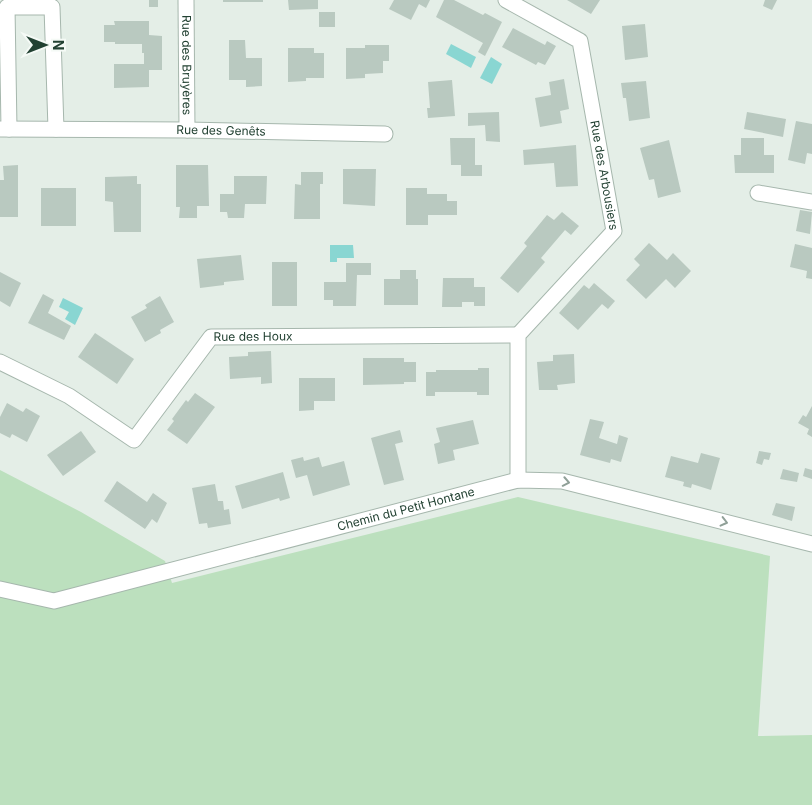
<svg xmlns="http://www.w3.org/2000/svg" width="812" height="805" font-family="Inter,sans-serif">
  <rect width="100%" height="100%" fill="#e4eee7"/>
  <polygon fill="#bce0be" points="0,470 81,512 165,561 172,583 518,497 770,556 758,736 812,735 812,805 0,805"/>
  <g fill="#89d6d2">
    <polygon points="451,44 476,57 471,68 446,54"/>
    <polygon points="491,57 502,64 492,84 480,78"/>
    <polygon points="330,245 353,245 354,258 337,258 337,262 330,262"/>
    <polygon points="63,298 83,308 75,325 65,319 69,312 59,307"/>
  </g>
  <g fill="#b9c9c0">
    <rect x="149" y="0" width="9" height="7"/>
    <rect x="223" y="0" width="40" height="2"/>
    <polygon points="288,0 318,0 318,9 289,10"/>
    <polygon points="394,0 430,0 426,8 419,4 411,20 389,9"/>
    <polygon points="444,0 454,0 483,15 485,13 502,22 485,56 478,52 483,43 436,17"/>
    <polygon points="567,0 600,0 591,14"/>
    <polygon points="765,0 777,0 772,10 763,6"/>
    <rect x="319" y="12" width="16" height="15"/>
    <polygon points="114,21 149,21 149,35 162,36 162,70 149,70 149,87 114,88 114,64 144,64 144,53 142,53 142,44 115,44 115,42 104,42 104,25 115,25"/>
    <polygon points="645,24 648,57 625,60 622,26"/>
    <polygon points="513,28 545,45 547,41 556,46 545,65 538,62 536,65 502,47"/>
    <polygon points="229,40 245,40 246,58 262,58 262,86 246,87 246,80 229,80"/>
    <polygon points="365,45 389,45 389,61 383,61 383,73 365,74 365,78 346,79 346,48 365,48"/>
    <polygon points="288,48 314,48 314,53 324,53 324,78 306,78 306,81 288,82"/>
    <polygon points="564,79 569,109 560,111 562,123 540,127 535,98 551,95 549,82"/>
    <polygon points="452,80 455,116 428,118 427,108 430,108 428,82"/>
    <polygon points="646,81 650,118 629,121 626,98 623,98 621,83"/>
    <polygon points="499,112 500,142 486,141 485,125 468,126 468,113"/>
    <polygon points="747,112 786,119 783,137 744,129"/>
    <polygon points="796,121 812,124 812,154 807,153 805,164 788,160"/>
    <polygon points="450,138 475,138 475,165 482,165 482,176 461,176 461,165 451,165"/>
    <polygon points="741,138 764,138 764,155 774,155 774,173 735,173 734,155 741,155"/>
    <polygon points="669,140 681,192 658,198 654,179 649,180 640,148"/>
    <polygon points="576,145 578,186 556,187 554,163 524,165 523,150"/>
    <polygon points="18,165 18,217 0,217 0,180 4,180 3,166"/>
    <polygon points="176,165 208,165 209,206 197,206 197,218 179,218 180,207 176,207"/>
    <polygon points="343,169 376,169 375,206 343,204"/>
    <polygon points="301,172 323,172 323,184 320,184 320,219 294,219 295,184 301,185"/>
    <polygon points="137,176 137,184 141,184 141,232 114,232 113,202 105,201 105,177"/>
    <polygon points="234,176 267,176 266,204 245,204 244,218 228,218 227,212 220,212 220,194 234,194"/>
    <rect x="41" y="188" width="35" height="38"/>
    <polygon points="406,188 427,188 427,194 447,194 447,201 457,201 457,215 428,215 428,225 406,225"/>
    <polygon points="800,210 812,212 810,234 796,231"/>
    <polygon points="562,212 579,226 571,235 565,230 541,258 545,262 518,293 500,278 527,246 524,243 547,215 554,220"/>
    <polygon points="649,243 667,260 673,253 691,271 675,288 666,279 646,299 626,280 640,265 634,259"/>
    <polygon points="795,244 812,248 812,279 806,278 807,271 790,267"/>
    <polygon points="241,255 244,280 224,282 224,285 200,288 197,259"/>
    <rect x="272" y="262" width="25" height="44"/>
    <polygon points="346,263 371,263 371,275 357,275 356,306 333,306 333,300 324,300 324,282 346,282"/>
    <polygon points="400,270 416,270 416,279 418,279 418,305 384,305 384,279 400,279"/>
    <polygon points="0,272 21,283 10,307 0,301"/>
    <polygon points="443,278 474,278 474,287 485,287 485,306 474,306 474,302 462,302 462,307 442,307"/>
    <polygon points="594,283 615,301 608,309 602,304 578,330 559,313 584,285 589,289"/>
    <polygon points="43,294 54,300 48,313 71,326 64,340 28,323"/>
    <polygon points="160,296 174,322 160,330 161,333 145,342 131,317 147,308 145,305"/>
    <polygon points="95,333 134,359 117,384 78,357"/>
    <polygon points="271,351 272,383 261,384 261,377 230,379 229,357 248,356 248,352"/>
    <polygon points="574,354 575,383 557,385 558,390 539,390 537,362 553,361 553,355"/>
    <polygon points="363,358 404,358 404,362 416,362 416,382 404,382 404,384 363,385"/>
    <polygon points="478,368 489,368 489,395 477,395 477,392 435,392 435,396 426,396 426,372 436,372 436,370 478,370"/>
    <polygon points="299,378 335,378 335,401 314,401 314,410 299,411"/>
    <polygon points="195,393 215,407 187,444 167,430 174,421 172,419 186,400 188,402"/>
    <polygon points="7,403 23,412 26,408 40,416 27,442 12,434 10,438 0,433 0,417"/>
    <polygon points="812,406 812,437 807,434 809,429 798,423 803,415 806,417"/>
    <polygon points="590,419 604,422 599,438 617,444 619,435 628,438 621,462 611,459 610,463 580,455"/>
    <polygon points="473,420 479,444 453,450 455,460 438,464 434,444 440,442 436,428"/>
    <polygon points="400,430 403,442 395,444 404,480 384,485 371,438"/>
    <polygon points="81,431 96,452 63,476 47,455"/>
    <polygon points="759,451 771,453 769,460 764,459 762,465 756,463"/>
    <polygon points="701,453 720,458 711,490 692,484 691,488 683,486 684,482 665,477 671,456 698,463"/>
    <polygon points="303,457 304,461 319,457 322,467 344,461 350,485 313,496 307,475 296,478 291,460"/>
    <polygon points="805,468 812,470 812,479 803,476"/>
    <polygon points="783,469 799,473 797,482 780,479"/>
    <polygon points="283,472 290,498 280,501 279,498 242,509 235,486"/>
    <polygon points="117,481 147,502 153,493 167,503 157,523 152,519 145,529 104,501"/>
    <polygon points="215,484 218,501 223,501 224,510 229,509 231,524 208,528 207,523 199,524 192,488"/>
    <polygon points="776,503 795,507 792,521 772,515"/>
  </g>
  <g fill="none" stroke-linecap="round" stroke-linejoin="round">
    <defs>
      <g id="street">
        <path id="s1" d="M186,0l1,130"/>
        <path id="s2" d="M506,0l74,41 34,190 -96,104v145"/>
        <path id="s3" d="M0,129l187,1 198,4"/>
        <polyline points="9,129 7,7 52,7 56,129"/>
        <polyline points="758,193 812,202"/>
        <path id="s4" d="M0,362l69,34 65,44 77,-103 307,-2"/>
        <path id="s5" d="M0,589l54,12 464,-121 44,1 250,63"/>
      </g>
    </defs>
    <use href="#street" stroke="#a6b7ad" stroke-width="17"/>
    <use href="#street" stroke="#fff" stroke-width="15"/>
  </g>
  <defs><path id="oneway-chevron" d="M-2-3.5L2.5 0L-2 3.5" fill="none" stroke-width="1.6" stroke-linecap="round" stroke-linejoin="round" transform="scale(1.25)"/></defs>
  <g stroke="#90a098">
    <use href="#oneway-chevron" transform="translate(566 482) rotate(11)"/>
    <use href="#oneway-chevron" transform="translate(724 522) rotate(14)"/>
  </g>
  <g text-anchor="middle" stroke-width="5" stroke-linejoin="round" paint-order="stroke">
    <g font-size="12" fill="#224132" stroke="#f5faf6">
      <text dy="4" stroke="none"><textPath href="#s1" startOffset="65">Rue des Bruyères</textPath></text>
      <text dy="4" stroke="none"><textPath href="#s3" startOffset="221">Rue des Genêts</textPath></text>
      <text dy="4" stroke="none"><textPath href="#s2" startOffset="221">Rue des Arbousiers</textPath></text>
      <text dy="4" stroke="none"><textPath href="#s4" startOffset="326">Rue des Houx</textPath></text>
      <text dy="4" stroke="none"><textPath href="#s5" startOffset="419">Chemin du Petit Hontane</textPath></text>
    </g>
  </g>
  <g transform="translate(45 45) rotate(90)" stroke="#f5faf6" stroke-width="4" paint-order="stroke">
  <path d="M0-4L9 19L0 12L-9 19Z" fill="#224132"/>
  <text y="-8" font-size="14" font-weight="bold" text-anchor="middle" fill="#224132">N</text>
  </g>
</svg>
